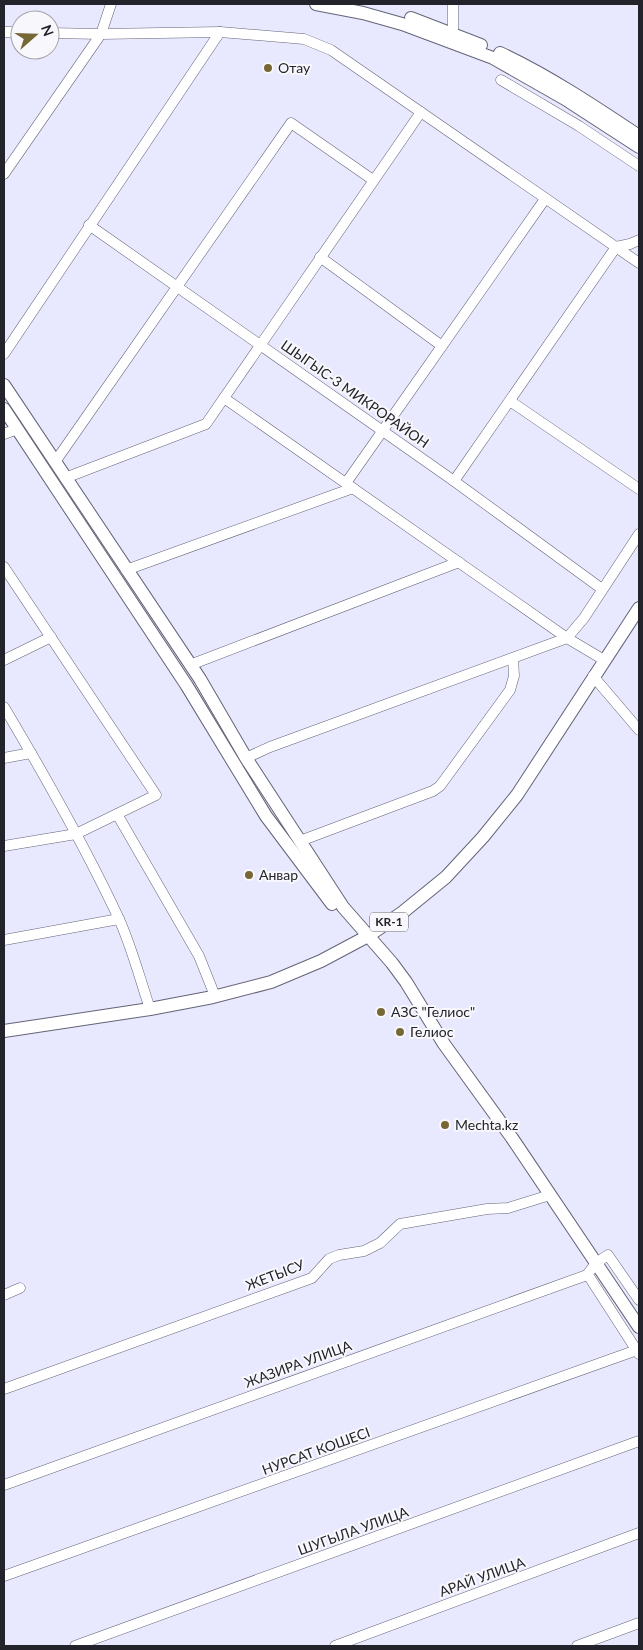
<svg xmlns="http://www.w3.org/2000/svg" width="643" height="1650" font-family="Lato,sans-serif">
  <rect width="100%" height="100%" fill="#e8e9ff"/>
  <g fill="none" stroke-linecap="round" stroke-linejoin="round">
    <defs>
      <g id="minor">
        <polyline points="453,4 453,40"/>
        <polyline points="4,32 20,32"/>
        <polyline points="50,33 101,34 220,32 304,39 331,50 639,263"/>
        <polyline points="501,80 579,126 639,166"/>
        <polyline points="4,174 101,34 111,4"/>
        <polyline points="89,225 454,481 602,589"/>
        <polyline points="320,257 442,346"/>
        <polyline points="4,354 220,32"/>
        <polyline points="224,398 567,638 604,660"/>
        <polyline points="510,401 639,489"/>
        <polyline points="4,434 17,429"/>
        <polyline points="55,462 291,123 373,180"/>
        <polyline points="65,478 206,424 421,112"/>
        <polyline points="454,481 616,247 630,244 639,240"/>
        <polyline points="346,483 545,199"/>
        <polyline points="4,567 156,795 76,834 4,846"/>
        <polyline points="126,570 353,488"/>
        <polyline points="4,660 51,637"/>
        <polyline points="190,665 459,562"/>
        <polyline points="593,676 639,730"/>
        <path d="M4,707c41,69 81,139 115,212 13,29 21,60 31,90"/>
        <polyline points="4,758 31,753"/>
        <polyline points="246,758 270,747 567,638 584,618 639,534"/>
        <polyline points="117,814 199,956 215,996"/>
        <polyline points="300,841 433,791 440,786 510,690 514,676 513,658"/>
        <polyline points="4,940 119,919"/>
        <polyline points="587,1275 590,1278 639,1354"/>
        <polyline points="4,1295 20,1288"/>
        <polyline points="4,1389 312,1278 329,1259 339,1255 364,1251 380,1243 400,1224 487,1209 508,1208 550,1195"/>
        <polyline points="4,1485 587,1275 596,1263 608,1255 639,1300"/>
        <polyline points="4,1576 637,1350"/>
        <polyline points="75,1646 639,1441"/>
        <polyline points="335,1646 639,1533"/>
        <polyline points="577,1646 639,1623"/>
      </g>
      <g id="major">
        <polyline points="316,4 363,13 402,24 493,58 565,99 639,147"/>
        <polyline points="411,18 481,45"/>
        <path d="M500,53c49,23 94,53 139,83"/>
        <polyline points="4,385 200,679 246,758 343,907 392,963 406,982 444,1044 512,1138 639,1327"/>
        <polyline points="4,409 187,686 266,816 332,904"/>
        <polyline points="4,1031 150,1009 213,997 271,982 321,961 368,936 403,912 446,877 483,837 517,795 639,608"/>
      </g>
    </defs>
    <use href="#minor" stroke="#646477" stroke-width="11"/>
    <use href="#major" stroke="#646477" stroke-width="14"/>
    <use href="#minor" stroke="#fff" stroke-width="10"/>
    <use href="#major" stroke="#fff" stroke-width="12"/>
  </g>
  <g fill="#776735" stroke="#f8f8fc" stroke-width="2">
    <circle cx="268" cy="68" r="5"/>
    <circle cx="249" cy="875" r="5"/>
    <circle cx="381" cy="1012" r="5"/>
    <circle cx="400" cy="1032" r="5"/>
    <circle cx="445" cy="1125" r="5"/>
  </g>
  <g text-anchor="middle" stroke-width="4" stroke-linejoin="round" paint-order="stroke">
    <rect fill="#f8f8fc" stroke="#63636a" stroke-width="1" x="370" y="912.5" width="38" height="19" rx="4"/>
    <g font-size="12" font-weight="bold" fill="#23232b">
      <text x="389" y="926">KR-1</text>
    </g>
    <g font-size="14" fill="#23232b" stroke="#f8f8fc" text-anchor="start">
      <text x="278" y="73">Отау</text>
      <text x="259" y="880">Анвар</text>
      <text x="391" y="1017">АЗС "Гелиос"</text>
      <text x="410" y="1037">Гелиос</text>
      <text x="455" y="1130">Mechta.kz</text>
    </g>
    <g font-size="14" fill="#23232b" stroke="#f8f8fc">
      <text transform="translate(355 394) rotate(35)" y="5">ШЫГЫС-3 МИКРОРАЙОН</text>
      <text transform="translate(275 1275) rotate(-21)" y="5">ЖЕТЫСУ</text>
      <text transform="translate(298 1364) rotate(-20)" y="5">ЖАЗИРА УЛИЦА</text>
      <text transform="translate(316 1451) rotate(-20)" y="5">НУРСАТ КОШЕСI</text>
      <text transform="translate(353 1531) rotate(-20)" y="5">ШУГЫЛА УЛИЦА</text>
      <text transform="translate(482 1577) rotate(-20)" y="5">АРАЙ УЛИЦА</text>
    </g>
  </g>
  <rect width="643" height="1650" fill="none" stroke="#23232b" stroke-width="10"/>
  <g transform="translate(35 35) rotate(70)"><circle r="24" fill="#f8f8fc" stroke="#a3a3a8"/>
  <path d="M0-4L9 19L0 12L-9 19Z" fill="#776735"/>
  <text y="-8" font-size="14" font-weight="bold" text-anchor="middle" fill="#23232b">N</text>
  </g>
</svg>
